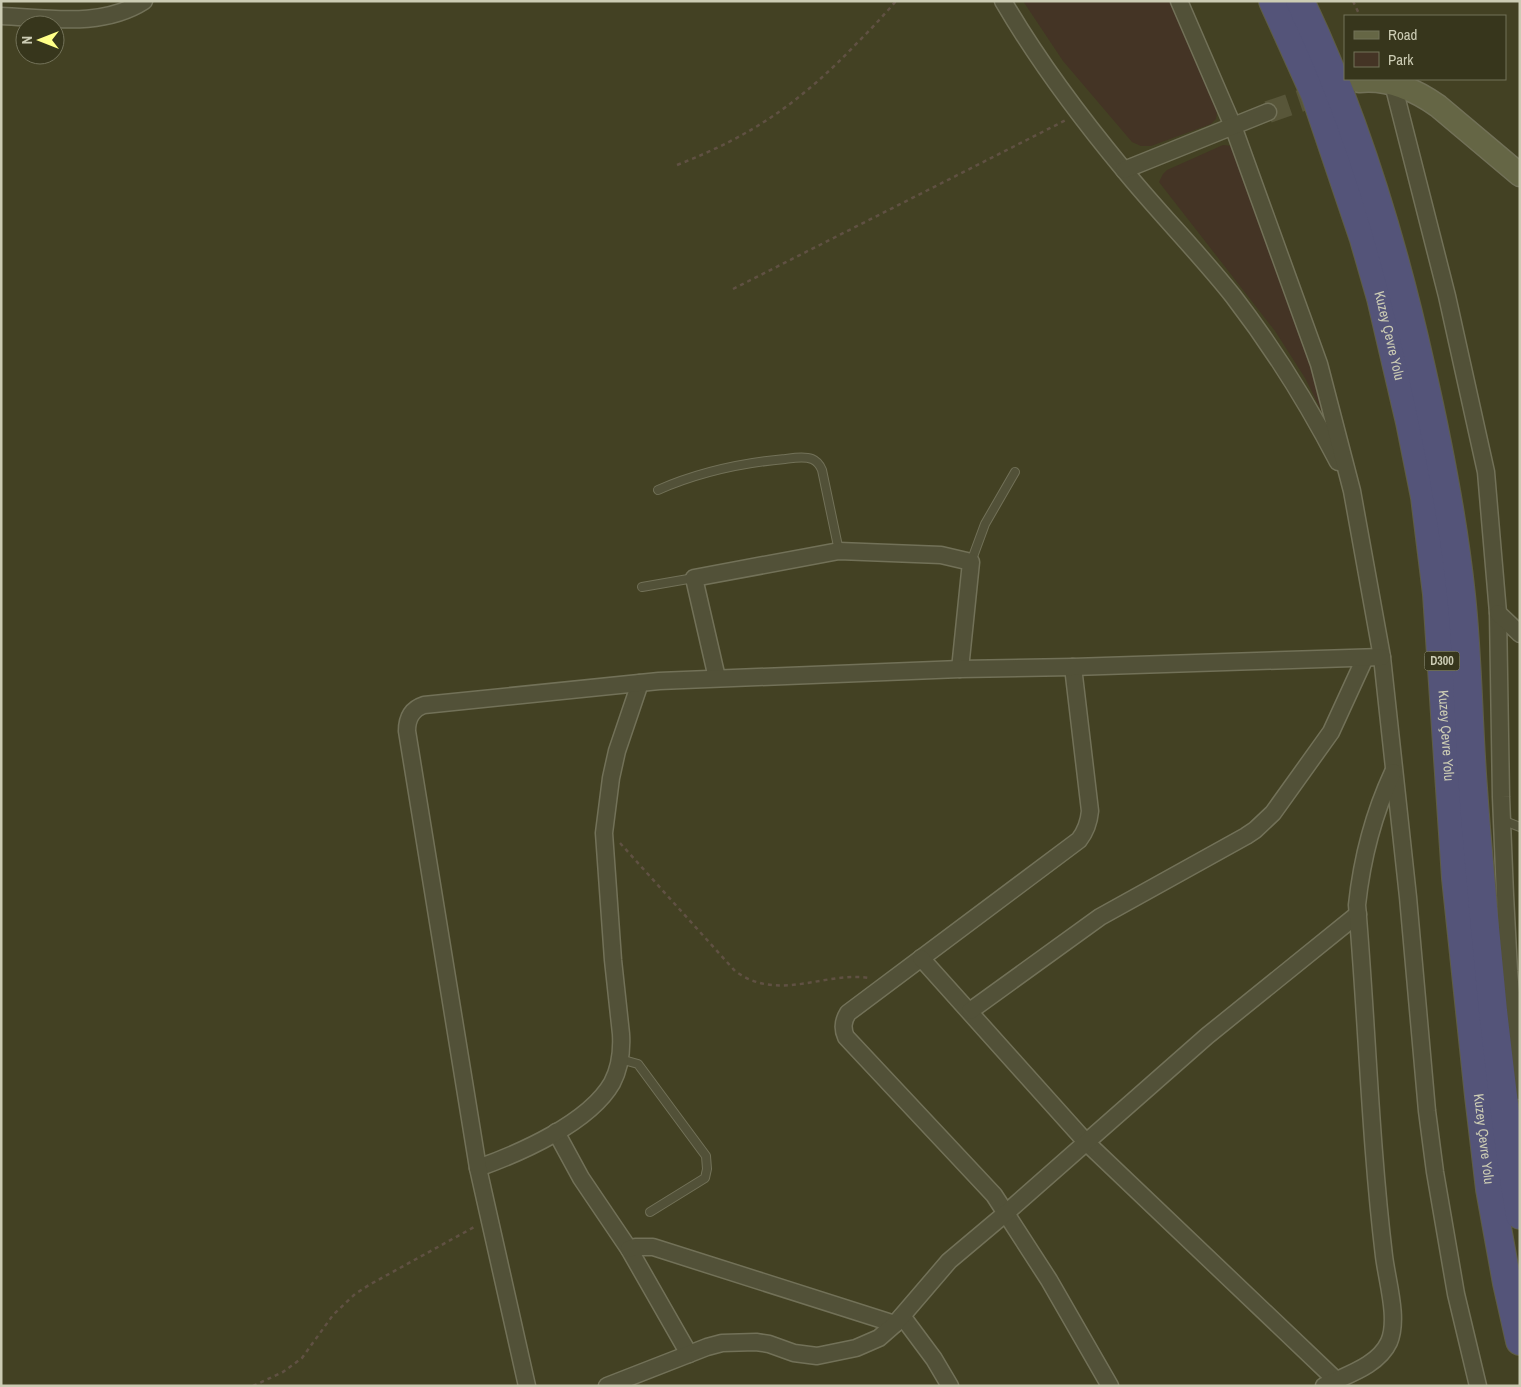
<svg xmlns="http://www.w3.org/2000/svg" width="1521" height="1387" font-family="'Archivo Narrow',sans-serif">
  <rect width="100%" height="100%" fill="#434123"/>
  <g fill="#443425">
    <polygon points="1023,1 1173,1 1217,112 1216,119 1211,124 1151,146 1141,146 1132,142 1063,61"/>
    <polygon points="1223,145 1232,146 1317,362 1332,432 1305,378 1275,331 1159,182 1163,174 1167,170"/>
  </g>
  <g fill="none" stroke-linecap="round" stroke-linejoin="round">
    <polyline stroke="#585639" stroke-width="22" stroke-dasharray="22 11" stroke-linecap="butt" points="1268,112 1332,90"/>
    <defs>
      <g id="lane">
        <path d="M658,490c41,-18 82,-27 127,-31 8,-1 19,-3 27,0 5,2 8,6 10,11l17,81"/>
        <polyline points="971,562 985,524 1015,472"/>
        <polyline points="642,587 694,578"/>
        <polyline points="1502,820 1520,827"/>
        <polyline points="620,1059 638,1064 706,1156 707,1169 705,1178 650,1212"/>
      </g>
      <g id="street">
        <path d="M1003,1c35,60 77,116 121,169 35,43 74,82 109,126 40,52 75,108 105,166"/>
        <polyline points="1179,1 1233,126 1319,364 1352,491 1382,657 1408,897 1427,1111 1435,1172 1456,1294 1478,1386"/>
        <path d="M1,16c48,2 101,12 143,-15"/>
        <polyline points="1393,84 1447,296 1486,472 1498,613 1501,797 1505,895 1509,971 1520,1091"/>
        <polyline points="1124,170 1268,112"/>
        <polyline points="1498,613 1520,634"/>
        <path d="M1073,667l17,144c-1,11 -4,20 -11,29l-231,173c-5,8 -6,15 -2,24l148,158 55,85 61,106"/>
        <polyline points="717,678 694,578 839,551 941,555 971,562 960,669"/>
        <polyline points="921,958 1086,1142 1336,1380"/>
        <polyline points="970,1011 1100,917 1246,836 1255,830 1273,813 1331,732 1365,658"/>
        <polyline points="556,1132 581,1178 629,1249 689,1354"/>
        <path d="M478,1168c42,-15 111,-45 134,-85 8,-15 10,-32 9,-49l-8,-74 -9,-127 7,-55 6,-27 23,-68"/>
        <polyline points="629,1249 635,1247 653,1247 895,1324"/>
        <polyline points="902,1316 934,1359 950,1386"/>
        <path d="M527,1386l-49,-218 -71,-437c0,-13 5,-22 17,-26l235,-24 301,-12 113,-2 309,-10"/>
        <polyline points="607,1386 707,1347 722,1343 756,1342 769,1344 794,1353 817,1356 856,1348 879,1338 895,1324 949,1261 1006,1213 1207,1036 1358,914"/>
        <path d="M1324,1386c22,-11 54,-20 65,-44 10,-23 -2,-61 -5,-86 -14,-116 -17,-234 -27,-351 5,-47 16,-90 36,-133"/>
      </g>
      <path id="secondary" d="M1359,81c29,-3 55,8 79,25l82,69"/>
      <g id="highway">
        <path id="s1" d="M1273,1l42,93 49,145 17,59 29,124 15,75 12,97 19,284 23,218 11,93 17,94 13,58"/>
        <path d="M1300,1c56,117 93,241 121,367 17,75 32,150 40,227 7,64 7,128 12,193 5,74 13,149 20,223 8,68 15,137 27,204"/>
      </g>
    </defs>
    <use href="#lane" stroke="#727158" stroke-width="10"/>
    <use href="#street" stroke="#727158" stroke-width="19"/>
    <use href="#secondary" stroke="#727158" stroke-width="25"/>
    <use href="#highway" stroke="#5f5e45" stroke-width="30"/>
    <g stroke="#605143" stroke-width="2.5" stroke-dasharray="4 4" stroke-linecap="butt">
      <polyline points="1353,1 1360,16"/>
      <path d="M677,165c77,-30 125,-64 182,-124 13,-13 25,-26 37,-40"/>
      <polyline points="733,289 1066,120"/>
      <path d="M620,843l115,128c44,32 89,0 134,7"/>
      <polyline points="253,1386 283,1372 302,1358 333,1315 355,1294 369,1285 476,1226"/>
    </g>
    <use href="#lane" stroke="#525138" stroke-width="8"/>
    <use href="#street" stroke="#525138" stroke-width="16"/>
    <use href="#secondary" stroke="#656645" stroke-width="22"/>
    <use href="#highway" stroke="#545479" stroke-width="28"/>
  </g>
  <g text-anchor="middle" stroke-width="4" stroke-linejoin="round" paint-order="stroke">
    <rect fill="#37361c" stroke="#9f9f86" stroke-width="1" x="1424.5" y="651.5" width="35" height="19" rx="4"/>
    <g font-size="12" font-weight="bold" fill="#ccccb4">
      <text x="1442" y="665">D300</text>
    </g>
    <g font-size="14" fill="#ccccb4" stroke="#37361c">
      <text dy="5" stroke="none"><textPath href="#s1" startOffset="355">Kuzey Çevre Yolu</textPath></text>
      <text dy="5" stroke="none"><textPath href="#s1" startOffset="760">Kuzey Çevre Yolu</textPath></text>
      <text dy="5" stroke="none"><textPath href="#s1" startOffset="1165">Kuzey Çevre Yolu</textPath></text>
    </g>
  </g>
  <rect width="1521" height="1387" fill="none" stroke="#ccccb4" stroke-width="5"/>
  <rect x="1344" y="15" width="162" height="65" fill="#37361c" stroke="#737259"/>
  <rect x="1354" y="31" width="25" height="8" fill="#656645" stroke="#737259"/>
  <text x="1388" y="40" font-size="15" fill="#ccccb4">Road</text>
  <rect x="1354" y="52" width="25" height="15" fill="#443425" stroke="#737259"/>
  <text x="1388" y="65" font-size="15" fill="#ccccb4">Park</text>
  <g transform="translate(40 40) rotate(270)"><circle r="24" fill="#37361c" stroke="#737259"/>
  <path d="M0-4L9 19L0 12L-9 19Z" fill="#ffff87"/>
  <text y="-8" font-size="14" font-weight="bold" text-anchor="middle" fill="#ccccb4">N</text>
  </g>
</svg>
